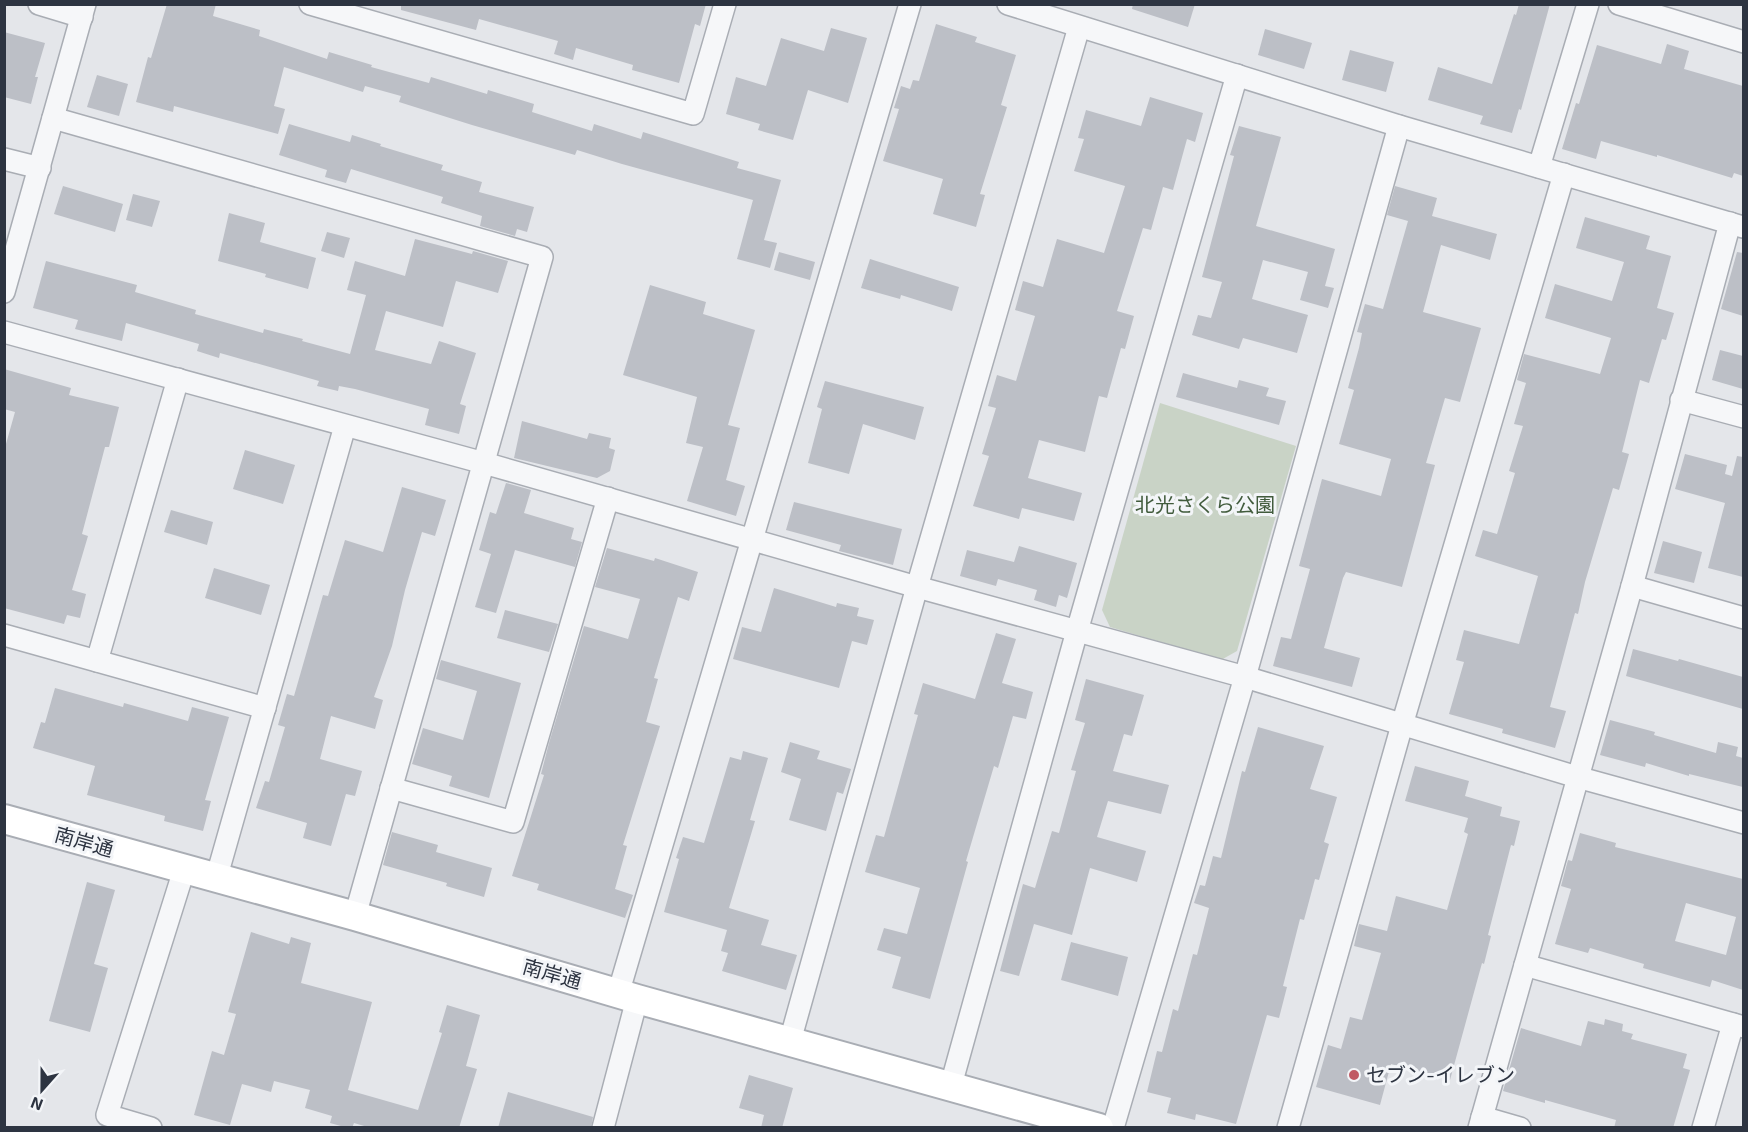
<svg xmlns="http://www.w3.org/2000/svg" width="1748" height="1132" font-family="'Exo 2','Noto Sans JP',sans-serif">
  <rect width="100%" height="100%" fill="#e4e6ea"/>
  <polygon fill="#c9d3c6" points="1160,403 1296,446 1237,651 1221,660 1110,627 1102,610"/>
  <g fill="#bcbfc6" fill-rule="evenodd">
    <polygon points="167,4 216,4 213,16 260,30 259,36 327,59 329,52 372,65 371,67 429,83 431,77 487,94 488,90 534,104 532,112 592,131 594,124 641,139 643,132 739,162 737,168 781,180 764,240 777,243 770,268 737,259 753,200 622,164 577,150 575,155 472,125 399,102 401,96 365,86 363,92 284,67 274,106 285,109 278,134 174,106 173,112 136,102 148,57 151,58"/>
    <polygon points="401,4 706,4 700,26 695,24 679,83 632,70 633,65 576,48 573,60 554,54 558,41 479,19 476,30 401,10"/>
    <polygon points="1133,4 1195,4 1188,27 1132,9"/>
    <polygon points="1519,4 1550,4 1521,110 1519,109 1512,133 1480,124 1483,116 1428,100 1438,67 1492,84 1514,14 1516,15"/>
    <polygon points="936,24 977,37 975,42 1016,55 1001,105 1007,107 980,194 985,195 976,227 933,214 943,179 883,161 899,109 894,108 901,86 910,89 913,80 919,81"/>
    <polygon points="831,28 867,38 848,103 808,90 793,140 758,130 760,124 726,114 736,77 766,86 781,38 824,51"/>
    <polygon points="1265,29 1312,43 1304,69 1258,55"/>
    <polygon points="4,32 45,43 35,77 38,77 31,104 4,97"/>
    <polygon points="1667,44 1689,51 1684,69 1743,86 1743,176 1734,173 1732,178 1657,155 1657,157 1601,141 1596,159 1562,149 1576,103 1579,104 1597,45 1661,64"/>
    <polygon points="1350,50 1394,62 1386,92 1342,80"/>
    <polygon points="97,75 128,84 119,116 87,107"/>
    <polygon points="1150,97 1203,113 1195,142 1187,139 1173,190 1163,187 1151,230 1143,228 1117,311 1134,316 1125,349 1121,348 1107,398 1099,396 1085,452 1039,440 1028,478 1082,493 1074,521 1022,508 1019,519 973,506 989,456 982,454 996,408 988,406 997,375 1016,381 1035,316 1015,310 1023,281 1043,287 1057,239 1104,253 1125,186 1074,171 1084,139 1078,138 1086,110 1141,126"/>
    <polygon points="289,124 350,142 352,135 381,144 380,146 443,165 441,170 482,182 479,192 534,207 527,232 517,229 515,236 480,226 482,216 441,203 443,197 351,169 346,183 325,177 327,170 279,155"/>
    <polygon points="1239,126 1281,137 1256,226 1335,249 1325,286 1334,288 1328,308 1300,300 1308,272 1263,260 1252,299 1308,315 1297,353 1243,338 1239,349 1192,335 1198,315 1211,318 1222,282 1202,277 1234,156 1230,155"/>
    <polygon points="63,186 123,204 115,232 54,214"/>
    <polygon points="1395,186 1437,198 1432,216 1497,234 1490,260 1441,245 1423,312 1481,328 1460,402 1445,398 1426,463 1435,465 1402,587 1346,572 1343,578 1324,648 1360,658 1352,687 1273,666 1281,637 1291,639 1310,569 1299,566 1322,479 1381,496 1391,459 1339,444 1354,390 1348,388 1359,348 1362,333 1357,332 1365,304 1383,309 1408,221 1387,215"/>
    <polygon points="133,194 160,201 152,227 126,220"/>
    <polygon points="229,213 265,223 260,242 316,258 308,289 265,277 266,274 218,261"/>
    <polygon points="1585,217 1650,236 1646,249 1671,256 1657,308 1674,313 1666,340 1662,339 1649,383 1640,380 1622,452 1629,454 1619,490 1613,488 1585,582 1578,614 1575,613 1550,707 1566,711 1555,748 1502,733 1503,729 1449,714 1464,662 1456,660 1464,630 1519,644 1538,576 1475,556 1483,530 1497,534 1515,473 1509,471 1523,426 1514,424 1526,383 1517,380 1524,354 1600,374 1611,338 1545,318 1555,284 1612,301 1624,262 1576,248"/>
    <polygon points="327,232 350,238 344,258 321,251"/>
    <polygon points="415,239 472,254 473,251 508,261 498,293 456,281 443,327 386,311 375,350 431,364 439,341 476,353 460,404 466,406 459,434 425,425 429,409 355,389 339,386 338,391 317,386 319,381 220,353 219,358 197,351 199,344 126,323 122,341 75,329 78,320 33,308 46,261 137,285 135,292 196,310 195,314 263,333 264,329 303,339 302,341 350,354 366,295 347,290 355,261 405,276"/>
    <polygon points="779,252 815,262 810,280 774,270"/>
    <polygon points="1737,252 1743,253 1743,316 1721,309"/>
    <polygon points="870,259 959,287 952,311 901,295 900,299 861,288"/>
    <polygon points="650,285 706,302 703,314 755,330 728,425 740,428 726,480 745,486 736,516 687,501 703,447 686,443 697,397 623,375"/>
    <polygon points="1720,350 1743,356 1743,389 1712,380"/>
    <polygon points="4,369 71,388 69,395 119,407 109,447 105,447 82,534 88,536 72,590 86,594 80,618 67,615 64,624 4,608 4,451 15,412 4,409"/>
    <polygon points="1183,373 1237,388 1239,380 1269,388 1266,396 1286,401 1279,425 1176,397"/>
    <polygon points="825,381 924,407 915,440 863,424 849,474 808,463 822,409 817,407"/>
    <polygon points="522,421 587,439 589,433 611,438 609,448 615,450 610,471 597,478 514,458"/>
    <polygon points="245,450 295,465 283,504 233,489"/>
    <polygon points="1685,454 1727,465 1725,474 1732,476 1737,456 1743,457 1743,577 1708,568 1725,503 1675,489"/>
    <polygon points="506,483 531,490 524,513 574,528 571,539 582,542 575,567 515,550 496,613 475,607 491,554 479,550 490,512 496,514"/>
    <polygon points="402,487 446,500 435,536 422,532 405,590 392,646 374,697 383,700 375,729 331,716 320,759 362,771 355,796 346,794 331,846 303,838 307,823 256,808 265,781 269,782 285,727 278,725 287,694 294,696 323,595 328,596 345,540 383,552"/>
    <polygon points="794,502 902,529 893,565 839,551 841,545 786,530"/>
    <polygon points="171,510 213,522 207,545 164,532"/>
    <polygon points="1663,541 1702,552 1694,583 1654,573"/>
    <polygon points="1019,546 1077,563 1067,598 1059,595 1056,607 1034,600 1037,590 998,579 996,586 960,576 967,550 1014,562"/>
    <polygon points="607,548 654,561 655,558 698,572 689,601 678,597 654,678 658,679 646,722 660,726 623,845 627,846 615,889 633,895 625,918 537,890 539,884 512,876 544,775 541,774 549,743 584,626 628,639 640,599 595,587"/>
    <polygon points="214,568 270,585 261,615 205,598"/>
    <polygon points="774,588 836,607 837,603 859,608 857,616 874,620 867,645 852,641 839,688 733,659 742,627 761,632"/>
    <polygon points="505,610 558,624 549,652 497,638"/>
    <polygon points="996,633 1016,639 1002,683 1033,692 1026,719 1013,716 998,768 994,766 966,861 968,862 930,999 892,988 901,957 877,950 884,928 907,934 920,888 865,872 876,835 884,837 918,715 914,714 923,683 975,699"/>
    <polygon points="1633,649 1678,661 1679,659 1743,677 1743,709 1626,676"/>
    <polygon points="441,660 521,683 489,798 449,786 452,776 412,764 423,728 463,740 477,691 436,679"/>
    <polygon points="1086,679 1144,695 1132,736 1124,734 1113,771 1169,785 1161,814 1108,801 1097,837 1146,851 1137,882 1090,868 1072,935 1034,924 1019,976 1000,971 1023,884 1035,888 1052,831 1059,833 1076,771 1071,770 1085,723 1075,720"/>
    <polygon points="55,688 123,707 124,703 188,721 192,707 229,717 205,800 211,801 203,831 164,821 165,816 87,795 95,766 33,748 41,722 45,723"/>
    <polygon points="1610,720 1655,732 1654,735 1716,753 1718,742 1738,747 1736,756 1743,758 1743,787 1689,774 1689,776 1646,763 1645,767 1600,755"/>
    <polygon points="1258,727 1324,746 1310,789 1337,797 1324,842 1329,844 1319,880 1315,879 1304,920 1300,919 1283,986 1287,987 1279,1018 1267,1015 1236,1124 1196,1114 1195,1120 1167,1113 1171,1098 1147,1092 1157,1051 1162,1052 1173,1009 1178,1011 1193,954 1197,955 1209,908 1194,903 1200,885 1205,886 1213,856 1221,858 1242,771 1245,772"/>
    <polygon points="790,742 820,751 817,759 851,769 843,794 837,792 826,831 789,820 801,779 781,772"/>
    <polygon points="743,751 768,758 750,820 755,821 729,908 769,920 761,945 797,955 786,990 722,971 728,953 721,951 727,930 664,912 679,859 676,858 683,837 704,843 730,757 741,760"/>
    <polygon points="1415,766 1469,781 1465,796 1502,807 1500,816 1520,821 1514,846 1511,845 1488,935 1491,936 1484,964 1482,963 1450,1080 1391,1064 1380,1105 1316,1087 1328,1045 1341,1049 1350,1017 1362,1020 1381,953 1354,946 1359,924 1387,931 1396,896 1447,910 1468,834 1464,832 1468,818 1405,801"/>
    <polygon points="392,832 438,845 436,852 492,868 484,897 446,886 447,883 383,865"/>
    <path d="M1580,833l36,10 -1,4 128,32v111l-31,-10 -2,7 -67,-19 1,-4 -54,-16 -2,5 -33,-9 16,-55 -10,-3 7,-26 4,1zM1686,903l50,14 -10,38 -51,-14z"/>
    <polygon points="87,882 115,890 94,964 108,968 90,1032 49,1021"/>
    <polygon points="251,932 289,944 291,937 311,943 301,983 372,1002 348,1090 418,1110 442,1033 439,1032 447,1005 480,1015 466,1066 477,1069 459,1128 371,1128 354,1123 352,1128 348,1128 330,1123 332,1116 305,1108 310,1090 274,1081 271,1092 242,1084 230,1125 194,1115 212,1051 224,1055 236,1014 228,1012"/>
    <polygon points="1071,942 1128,957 1118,996 1061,980"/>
    <polygon points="1605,1019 1623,1024 1622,1031 1633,1034 1631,1039 1687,1054 1683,1068 1690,1070 1673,1128 1614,1128 1616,1120 1545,1100 1545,1103 1503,1091 1521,1028 1581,1046 1588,1021 1604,1025"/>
    <polygon points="749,1075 793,1088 782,1128 761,1128 764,1115 739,1108"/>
    <polygon points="508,1092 593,1117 591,1128 498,1128"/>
  </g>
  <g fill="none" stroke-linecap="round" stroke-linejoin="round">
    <defs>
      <g id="street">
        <polyline points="39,4 82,17"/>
        <polyline points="310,4 693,114 725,4"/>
        <polyline points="1008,4 1399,126 1743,227"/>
        <polyline points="1619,4 1744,42"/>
        <polyline points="53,118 542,257 355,916"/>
        <polyline points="4,159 40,168"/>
        <polyline points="1539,167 1588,4"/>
        <polyline points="4,292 85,4"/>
        <polyline points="4,332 484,463 917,587 1245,677 1577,777 1744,823"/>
        <polyline points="1681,400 1744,417"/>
        <polyline points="1632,586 1744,618"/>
        <polyline points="4,635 265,708"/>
        <polyline points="97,661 178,379"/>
        <polyline points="391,788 513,822 608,498"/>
        <polyline points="216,879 345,426"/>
        <polyline points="1525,965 1744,1027"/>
        <polyline points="618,994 910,4"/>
        <polyline points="790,1041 917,587 1079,27"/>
        <polyline points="951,1085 1077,631 1237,75"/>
        <polyline points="1482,1117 1520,1128"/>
        <polyline points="151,1128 107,1115 184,870"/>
        <polyline points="603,1128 637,999"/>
        <polyline points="1113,1128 1245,677 1399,126"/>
        <polyline points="1288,1128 1402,725 1564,174"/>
        <polyline points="1479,1128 1632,586 1730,223"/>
        <polyline points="1703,1128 1733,1024"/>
      </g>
      <polyline id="secondary" points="4,819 355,916 637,999 1099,1128"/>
    </defs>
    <use href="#street" stroke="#a9adb4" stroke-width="24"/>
    <use href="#secondary" stroke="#a9adb4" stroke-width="32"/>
    <use href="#street" stroke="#f6f7f9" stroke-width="21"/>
    <use href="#secondary" stroke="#fff" stroke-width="28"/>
  </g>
  <circle fill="#c05964" stroke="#f3f5f8" stroke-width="2" cx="1354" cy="1075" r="6"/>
  <g text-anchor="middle" stroke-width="6" stroke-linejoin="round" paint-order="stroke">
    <g font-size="20" fill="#415b3c" stroke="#f3f5f8">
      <text x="1205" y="512">北光さくら公園</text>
    </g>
    <g font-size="20" fill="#2d3441" stroke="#f3f5f8">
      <text transform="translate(84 842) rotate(16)" y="7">南岸通</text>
      <text transform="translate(552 974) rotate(16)" y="7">南岸通</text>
    </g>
    <g font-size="20" fill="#2d3441" stroke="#f3f5f8" text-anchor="start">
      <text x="1366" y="1082">セブン-イレブン</text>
    </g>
  </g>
  <rect width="1748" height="1132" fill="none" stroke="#2d3441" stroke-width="12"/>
  <g transform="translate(42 1090) rotate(201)" stroke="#f3f5f8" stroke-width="4.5" paint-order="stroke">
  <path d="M0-4.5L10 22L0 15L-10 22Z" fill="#2d3441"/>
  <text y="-9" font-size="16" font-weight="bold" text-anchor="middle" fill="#2d3441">N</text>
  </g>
</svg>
